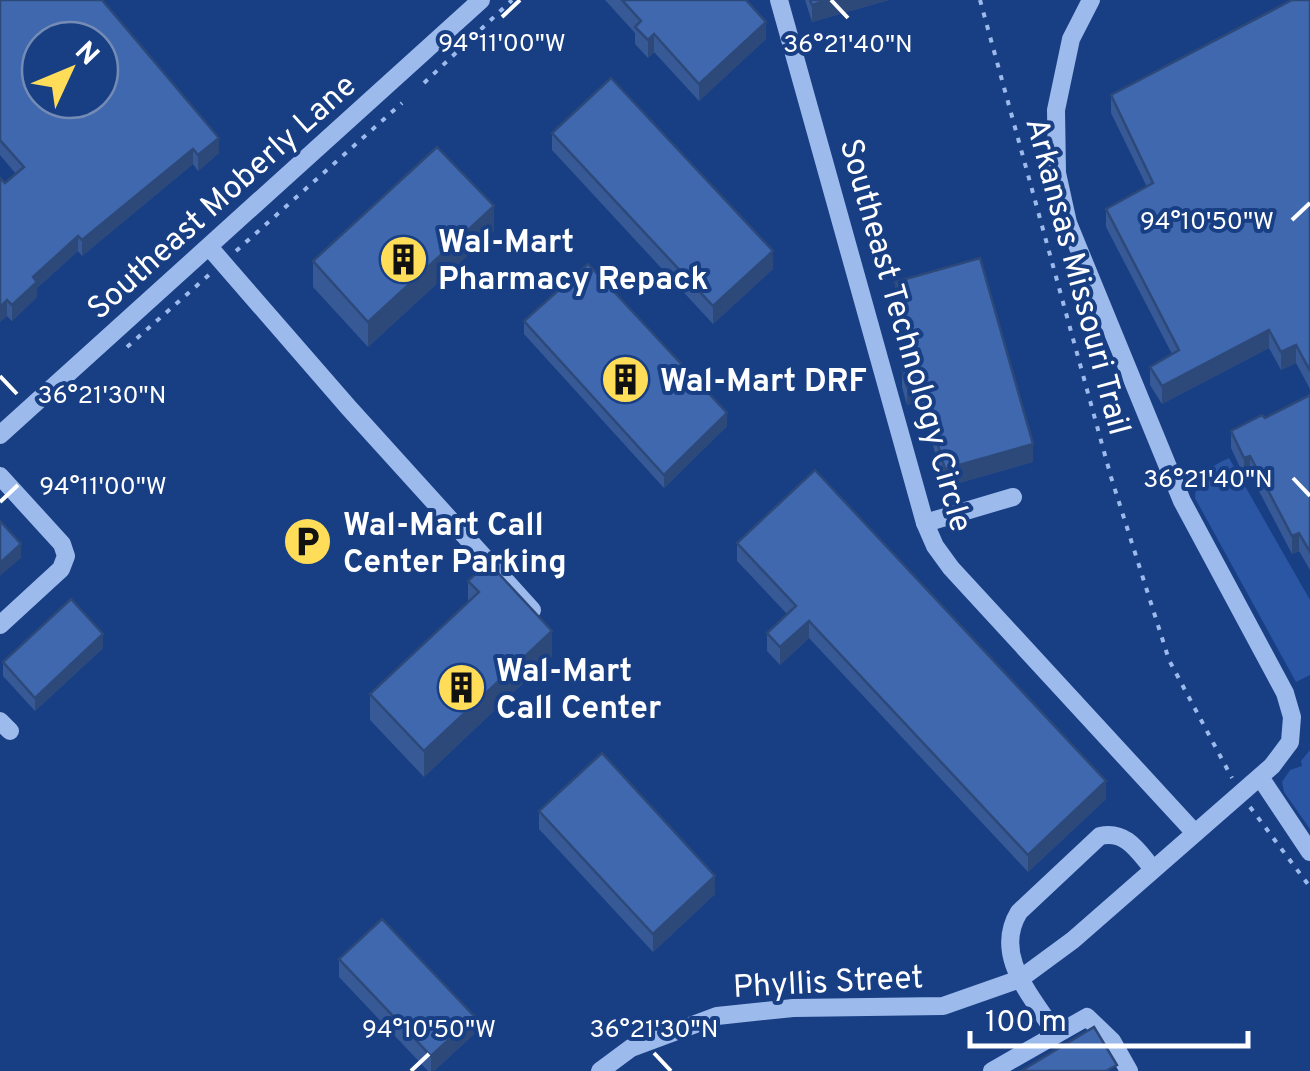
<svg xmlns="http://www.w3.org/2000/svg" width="1310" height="1071" font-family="Overpass,sans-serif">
  <rect width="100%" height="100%" fill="#183e84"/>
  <g fill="#2b56a3">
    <path d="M1229,458l81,142v75l-14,7 -101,-184c1,-23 15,-31 34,-40z"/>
    <polygon points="1310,750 1310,829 1284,792 1282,782 1290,770 1302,766 1301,761"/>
  </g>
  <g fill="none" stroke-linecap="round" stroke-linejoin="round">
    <g stroke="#9dbaec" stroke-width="4" stroke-dasharray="5 8" stroke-linecap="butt">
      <polyline points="980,0 1111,477 1169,660 1232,778"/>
      <polyline points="424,83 512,0"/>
      <polyline points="236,251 402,103"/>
      <polyline points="127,347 210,274"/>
      <polyline points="1250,807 1310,887"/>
    </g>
    <g stroke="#9dbaec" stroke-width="18">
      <polyline points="779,0 925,523 935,546 951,568 1195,833"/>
      <polyline points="210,248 349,408 532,610"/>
      <polyline points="0,435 481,0"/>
      <polyline points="0,476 62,544 66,556 61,569 0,625"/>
      <polyline points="925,523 1013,497"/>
      <polyline points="0,721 10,731"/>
      <polyline points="1260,777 1310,852"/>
      <path d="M1055,1033c-22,-36 -63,-77 -36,-121l81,-76c26,-6 38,15 53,33"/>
      <polyline points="600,1071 631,1048 717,1016 793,1008 943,1006 1020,979 1073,940 1272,766 1290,742 1292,717 1285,693 1182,501 1068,223 1057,173 1056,110 1071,39 1091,0"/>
      <polyline points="992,1071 1087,1017 1112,1041 1129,1071"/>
    </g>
  </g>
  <g fill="#375996">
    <polygon points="0,0 219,153 198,171 193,164 82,256 78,251 37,288 37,297 12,321 7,316 0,322 0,178 5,183 16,174 0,155"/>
    <polygon points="605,0 746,0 766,39 699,101 654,52 648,58 635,44 635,33"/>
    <polygon points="805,0 889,0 812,22"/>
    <polygon points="1310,0 1310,389 1296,363 1281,370 1269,348 1162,404 1150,385 1150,367 1172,354 1106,227 1106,209 1147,187 1111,113 1111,95"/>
    <polygon points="552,133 773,269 713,324 552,150"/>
    <polygon points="494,231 368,347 313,287 313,261"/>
    <polygon points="895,282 1033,462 945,487 920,401 907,405 902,387 902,370 914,366 895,300"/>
    <polygon points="524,321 727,426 664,488 524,334"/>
    <polygon points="1310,395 1310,570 1299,551 1292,554 1250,474 1244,476 1231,448 1231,431 1265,418"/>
    <polygon points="737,543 1106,799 1028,872 809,638 780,665 767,651 767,633 787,614 737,561"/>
    <polygon points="468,581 552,656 424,777 370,720 370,694 468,602"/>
    <polygon points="103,648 35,711 3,676 3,662"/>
    <polygon points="539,811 715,894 653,952 539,829"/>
    <polygon points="339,959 474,1034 434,1071 428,1071 339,977"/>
  </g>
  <g fill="#2d497a">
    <polygon points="827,0 889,0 812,22 812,5"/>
    <polygon points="766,22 766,39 699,101 699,84"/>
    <polygon points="654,34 654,52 648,58 648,40"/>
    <polygon points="219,138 219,153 198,171 198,155"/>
    <polygon points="193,149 193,164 82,256 82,240"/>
    <polygon points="494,206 494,231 368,347 368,322"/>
    <polygon points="78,236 78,251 37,288 37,297 12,321 12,305 33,277"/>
    <polygon points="773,251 773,269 713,324 713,306"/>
    <polygon points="7,300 7,316 0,322 0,307"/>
    <polygon points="1269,330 1269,348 1162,404 1162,386"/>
    <polygon points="1296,345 1296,363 1281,370 1281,352"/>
    <polygon points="920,383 920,401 907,405 907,387"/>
    <polygon points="727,413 727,426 664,488 664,475"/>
    <polygon points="1033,444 1033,462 945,487 945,469"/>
    <polygon points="1250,456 1250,474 1244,476 1244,458"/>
    <polygon points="1299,533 1299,551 1292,554 1292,536"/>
    <polygon points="21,544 21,558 0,576 0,563"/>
    <polygon points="809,621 809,638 780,665 780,647"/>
    <polygon points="552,631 552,656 424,777 424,751"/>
    <polygon points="103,634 103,648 35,711 35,698"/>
    <polygon points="1106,781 1106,799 1028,872 1028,855"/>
    <polygon points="715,876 715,894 653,952 653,934"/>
    <polygon points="474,1016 474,1034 434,1071 431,1071 431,1056"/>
  </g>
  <g fill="#4068ae" stroke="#2d497a" stroke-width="2.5" fill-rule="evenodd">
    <path d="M0,0h102l117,138 -21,17 -5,-6 -111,91 -4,-4 -45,41 4,5 -25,23 -5,-5 -7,7v-129l5,5 19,-16 -24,-27zM40,40h60v60h-60z"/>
    <polygon points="622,0 746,0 766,22 699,84 654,34 648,40 635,27 641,21"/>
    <polygon points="810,0 827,0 812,5"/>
    <polygon points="1292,0 1310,0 1310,371 1296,345 1281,352 1269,330 1162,386 1150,367 1179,350 1106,209 1153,183 1111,95"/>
    <polygon points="611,78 773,251 713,306 552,133"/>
    <polygon points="437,147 494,206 368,322 313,261"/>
    <polygon points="980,258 1033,444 945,469 920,383 907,387 902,370 919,365 895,282"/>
    <polygon points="588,264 727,413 664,475 524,321"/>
    <polygon points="1310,395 1310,552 1299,533 1292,536 1250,456 1244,458 1231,431 1262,415 1265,418"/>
    <polygon points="815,470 1106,781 1028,855 809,621 780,647 767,633 796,606 737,543"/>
    <polygon points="0,521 21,544 0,563"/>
    <polygon points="488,562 552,631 424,751 370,694 479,592 468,581"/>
    <polygon points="71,599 103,634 35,698 3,662"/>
    <polygon points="602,753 715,876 653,934 539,811"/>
    <polygon points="382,919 474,1016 431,1056 339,959"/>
    <polygon points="1094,1027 1117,1065 1106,1071 1021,1071"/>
  </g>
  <path fill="none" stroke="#fff" stroke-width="4" d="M831,0l17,18M502,17l18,-17M1292,220l18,-17M0,376l17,18M1293,478l17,18M0,502l18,-17M654,1053l17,18M411,1071l18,-17"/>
  <defs>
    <symbol id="building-disc" viewBox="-11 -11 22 22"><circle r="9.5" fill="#ffdd58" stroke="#183e84"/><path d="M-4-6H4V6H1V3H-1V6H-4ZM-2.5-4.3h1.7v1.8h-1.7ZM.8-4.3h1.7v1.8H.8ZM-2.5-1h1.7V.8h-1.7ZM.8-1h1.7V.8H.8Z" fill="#111"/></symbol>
    <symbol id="parking-disc" viewBox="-11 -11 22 22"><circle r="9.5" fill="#ffdd58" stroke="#183e84"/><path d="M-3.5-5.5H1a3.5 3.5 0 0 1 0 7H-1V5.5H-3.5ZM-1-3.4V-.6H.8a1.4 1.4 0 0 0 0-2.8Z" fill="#111"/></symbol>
  </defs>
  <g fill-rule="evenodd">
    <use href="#building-disc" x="376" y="232" width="55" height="55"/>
    <use href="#building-disc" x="598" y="352" width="55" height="55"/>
    <use href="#parking-disc" x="280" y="514" width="55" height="55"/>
    <use href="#building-disc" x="434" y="660" width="55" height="55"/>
  </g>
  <g text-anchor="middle" stroke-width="8" stroke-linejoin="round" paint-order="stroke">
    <g font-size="32" fill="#fff" stroke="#183e84">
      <text transform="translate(221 196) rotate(-42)" y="11">Southeast Moberly Lane</text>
      <text transform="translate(1079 276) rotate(75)" y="11">Arkansas Missouri Trail</text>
      <text transform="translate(907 335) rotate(74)" y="11">Southeast Technology Circle</text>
      <text transform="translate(828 981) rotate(-3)" y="11">Phyllis Street</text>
    </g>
    <g font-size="32" font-weight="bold" fill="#fff" stroke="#183e84" text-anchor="start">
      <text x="438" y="252">Wal-Mart<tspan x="438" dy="37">Pharmacy Repack</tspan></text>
      <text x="660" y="391">Wal-Mart DRF</text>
      <text x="343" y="535">Wal-Mart Call<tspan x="343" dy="37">Center Parking</tspan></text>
      <text x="496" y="681">Wal-Mart<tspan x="496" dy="37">Call Center</tspan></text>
    </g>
  </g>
  <g font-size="25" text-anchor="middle" fill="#fff" stroke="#183e84" stroke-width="8" stroke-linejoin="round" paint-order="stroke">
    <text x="502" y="51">94°11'00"W</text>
    <text x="848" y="52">36°21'40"N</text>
    <text x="1207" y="229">94°10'50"W</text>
    <text x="102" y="403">36°21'30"N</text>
    <text x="1208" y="487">36°21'40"N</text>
    <text x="103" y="494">94°11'00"W</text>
    <text x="654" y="1037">36°21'30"N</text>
    <text x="429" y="1037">94°10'50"W</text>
  </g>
  <g transform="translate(70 70) rotate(46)"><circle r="48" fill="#183e84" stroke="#748bb5" stroke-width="2.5"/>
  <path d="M0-8L18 38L0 25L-18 38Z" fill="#ffdd58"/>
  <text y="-15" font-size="28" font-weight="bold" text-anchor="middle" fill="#ffffff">N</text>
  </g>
  <path d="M970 1031v15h278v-15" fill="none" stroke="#ffffff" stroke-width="5"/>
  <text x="985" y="1031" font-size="30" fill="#ffffff" stroke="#183e84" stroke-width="8" paint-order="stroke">100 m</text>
</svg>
